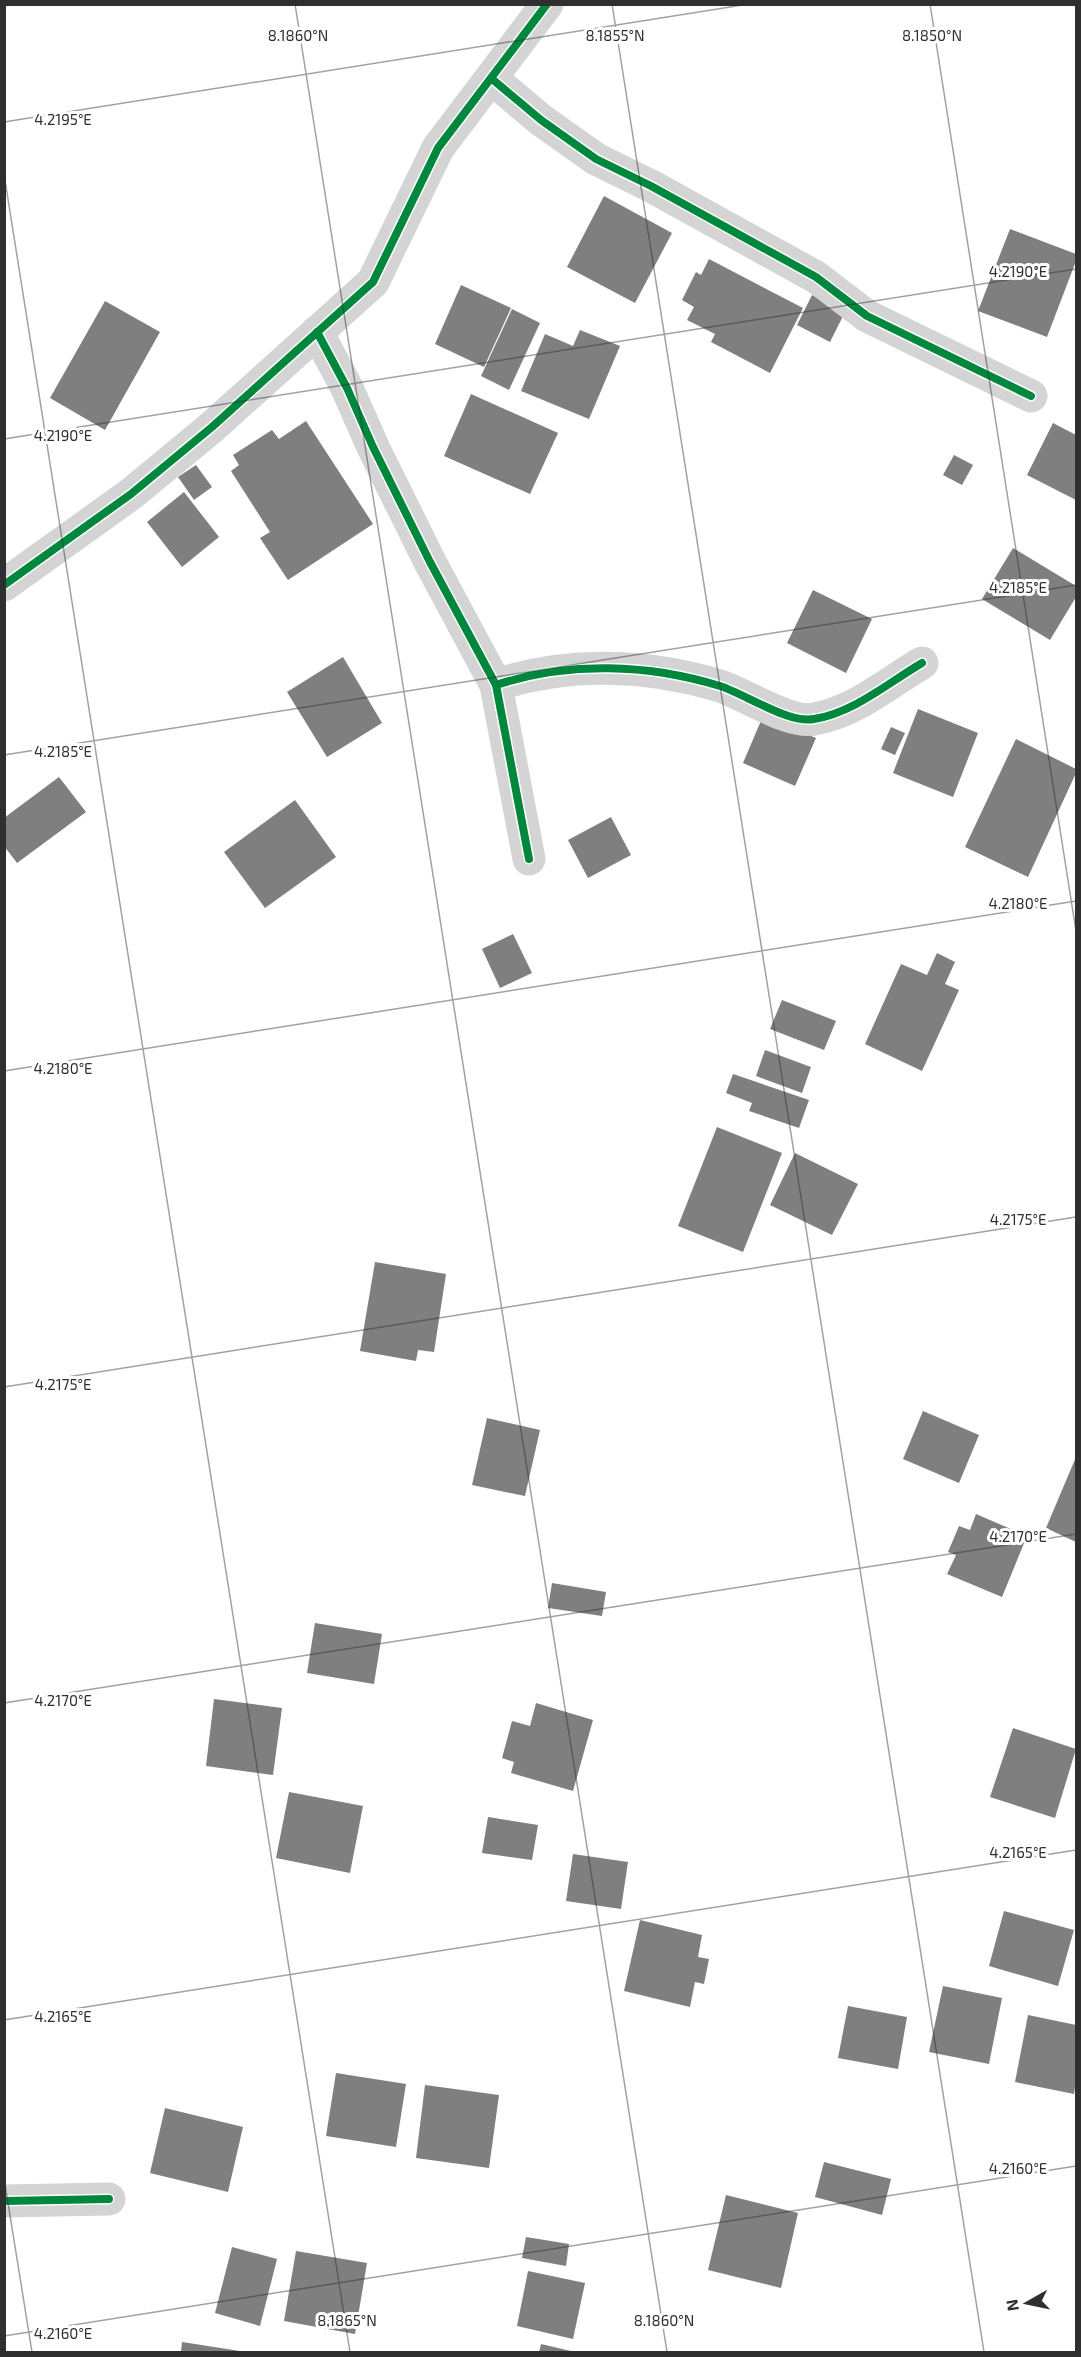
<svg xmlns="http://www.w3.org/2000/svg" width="1081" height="2357" font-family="'Exo 2',sans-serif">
  <rect width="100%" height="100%" fill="#fff"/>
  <g fill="#7f7f7f">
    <polygon points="604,196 672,233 635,303 567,267"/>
    <polygon points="1010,229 1076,254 1076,261 1047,337 978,311"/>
    <polygon points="709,259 803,308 770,373 711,342 715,334 687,320 694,307 682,300 696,272 701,275"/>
    <polygon points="461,285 511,308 484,367 435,344"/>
    <polygon points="812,295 845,312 830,342 797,325"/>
    <polygon points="105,301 160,332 105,430 50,398"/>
    <polygon points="512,309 540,323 509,390 481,376"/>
    <polygon points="580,330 620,346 589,419 521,391 545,334 573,346"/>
    <polygon points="471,394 558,433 530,494 444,456"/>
    <polygon points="306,421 373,524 288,580 260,538 270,532 231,471 239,465 233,455 272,430 279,439"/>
    <polygon points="1053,423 1076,435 1076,500 1027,475"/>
    <polygon points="954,455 973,465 962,485 943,475"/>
    <polygon points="196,465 212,487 194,500 178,477"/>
    <polygon points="184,492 219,537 182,567 147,522"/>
    <polygon points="1013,548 1076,586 1076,597 1050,640 982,599"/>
    <polygon points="813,590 872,619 846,673 787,643"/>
    <polygon points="343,657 382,723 327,757 287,692"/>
    <polygon points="918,709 978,733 953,797 893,773"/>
    <polygon points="763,716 816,738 795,786 743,763"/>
    <polygon points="891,727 905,733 895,755 881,749"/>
    <polygon points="1016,739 1076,769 1076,773 1028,877 965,847"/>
    <polygon points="59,777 86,812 17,863 4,846 4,818"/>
    <polygon points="295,800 336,857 265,908 224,852"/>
    <polygon points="611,817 631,855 588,878 568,840"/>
    <polygon points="513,934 532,973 500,988 482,949"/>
    <polygon points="937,953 955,962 945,984 959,990 922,1071 865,1044 901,964 927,975"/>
    <polygon points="782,1000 836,1021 824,1050 770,1029"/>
    <polygon points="765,1050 811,1067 802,1093 756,1076"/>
    <polygon points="733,1074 809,1100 799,1128 749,1111 752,1103 726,1093"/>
    <polygon points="717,1127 782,1153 743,1252 678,1226"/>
    <polygon points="795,1153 858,1184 832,1235 770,1205"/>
    <polygon points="375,1262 446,1274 434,1352 418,1350 416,1361 360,1351"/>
    <polygon points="923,1411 979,1435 959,1483 903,1459"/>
    <polygon points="487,1418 540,1430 525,1496 472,1485"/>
    <polygon points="1076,1457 1076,1542 1046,1528"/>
    <polygon points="976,1514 1027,1536 1002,1597 947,1574 956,1555 948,1552 959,1526 970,1530"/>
    <polygon points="552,1583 606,1592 602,1616 548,1608"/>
    <polygon points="315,1623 382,1634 374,1684 307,1673"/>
    <polygon points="214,1699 282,1708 273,1775 206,1766"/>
    <polygon points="536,1703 593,1720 573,1791 511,1773 514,1762 502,1758 512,1721 530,1726"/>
    <polygon points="1013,1728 1076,1749 1055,1818 990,1797"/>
    <polygon points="289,1792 363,1806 350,1873 276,1858"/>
    <polygon points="488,1817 538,1825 532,1860 482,1853"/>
    <polygon points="573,1854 628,1862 621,1909 566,1901"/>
    <polygon points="1004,1911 1074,1930 1058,1986 989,1966"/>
    <polygon points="640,1920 702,1935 698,1957 709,1959 704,1984 695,1982 690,2007 624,1991"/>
    <polygon points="943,1986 1002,1998 989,2064 929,2052"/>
    <polygon points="848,2006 907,2017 898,2069 838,2058"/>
    <polygon points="1028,2015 1076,2025 1076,2081 1074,2094 1015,2082"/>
    <polygon points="336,2073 406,2084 396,2147 326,2136"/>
    <polygon points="425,2085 499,2095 489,2168 416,2158"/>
    <polygon points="165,2108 243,2127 228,2192 150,2173"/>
    <polygon points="824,2162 891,2179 882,2215 815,2197"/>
    <polygon points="726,2195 798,2213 781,2288 708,2270"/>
    <polygon points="526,2237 569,2244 566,2266 522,2258"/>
    <polygon points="232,2247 277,2259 260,2326 215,2313"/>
    <polygon points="296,2251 367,2263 355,2334 284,2321"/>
    <polygon points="528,2271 585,2283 573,2339 517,2326"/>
    <polygon points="182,2342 240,2351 240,2352 181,2352"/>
    <polygon points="541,2344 575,2352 539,2352"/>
  </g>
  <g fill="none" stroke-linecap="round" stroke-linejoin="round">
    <g stroke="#d4d4d4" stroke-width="33">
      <polyline points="492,79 541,120 596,159 651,186 816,277 867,316 1031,396"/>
      <polyline points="317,332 347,388 373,447 430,562 496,685 529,859"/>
      <polyline points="4,585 131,494 212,427 373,282 438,148 547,4"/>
      <path d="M496,685c73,-24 152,-21 224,1 25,8 69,38 94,33 39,-6 74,-36 108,-56"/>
      <polyline points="4,2201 109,2199"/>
    </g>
    <defs>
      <g id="cycleway">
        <polyline points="492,79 541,120 596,159 651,186 816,277 867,316 1031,396"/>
        <polyline points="317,332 347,388 373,447 430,562 496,685 529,859"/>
        <polyline points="4,585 131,494 212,427 373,282 438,148 547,4"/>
        <path d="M496,685c73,-24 152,-21 224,1 25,8 69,38 94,33 39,-6 74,-36 108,-56"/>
        <polyline points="4,2201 109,2199"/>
      </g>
    </defs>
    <use href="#cycleway" stroke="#fff" stroke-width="11"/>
    <use href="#cycleway" stroke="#00873e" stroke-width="8"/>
  </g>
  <path fill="none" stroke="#2f2f2f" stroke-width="1.5" stroke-opacity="0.45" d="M295,4l372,2348M612,4l372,2348M930,4l146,927M4,122l745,-118M4,174l346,2178M4,439l1072,-170M4,755l1072,-170M4,1071l1072,-170M4,1387l1072,-170M4,1703l1072,-169M4,2020l1072,-170M4,2178l28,174M4,2336l1072,-170"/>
  <g font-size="15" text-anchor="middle" fill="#2f2f2f" stroke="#fff" stroke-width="6" stroke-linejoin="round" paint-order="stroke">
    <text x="298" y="41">8.1860°N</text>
    <text x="615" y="41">8.1855°N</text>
    <text x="932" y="41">8.1850°N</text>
    <text x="63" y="125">4.2195°E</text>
    <text x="1018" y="277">4.2190°E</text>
    <text x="63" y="441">4.2190°E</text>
    <text x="1018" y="593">4.2185°E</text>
    <text x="63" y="757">4.2185°E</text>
    <text x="1018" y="909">4.2180°E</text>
    <text x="63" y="1074">4.2180°E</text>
    <text x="1018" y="1225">4.2175°E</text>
    <text x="63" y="1390">4.2175°E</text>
    <text x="1018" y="1542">4.2170°E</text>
    <text x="63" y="1706">4.2170°E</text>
    <text x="1018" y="1858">4.2165°E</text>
    <text x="63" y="2022">4.2165°E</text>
    <text x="1018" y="2174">4.2160°E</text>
    <text x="347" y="2326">8.1865°N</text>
    <text x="664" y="2326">8.1860°N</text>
    <text x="63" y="2339">4.2160°E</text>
  </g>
  <rect width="1081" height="2357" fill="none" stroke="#2f2f2f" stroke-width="12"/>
  <g transform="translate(1027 2303) rotate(261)" stroke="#ffffff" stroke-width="4.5" paint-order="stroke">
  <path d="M0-4.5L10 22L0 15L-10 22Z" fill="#2f2f2f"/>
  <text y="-9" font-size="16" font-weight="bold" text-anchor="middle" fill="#2f2f2f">N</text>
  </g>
</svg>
